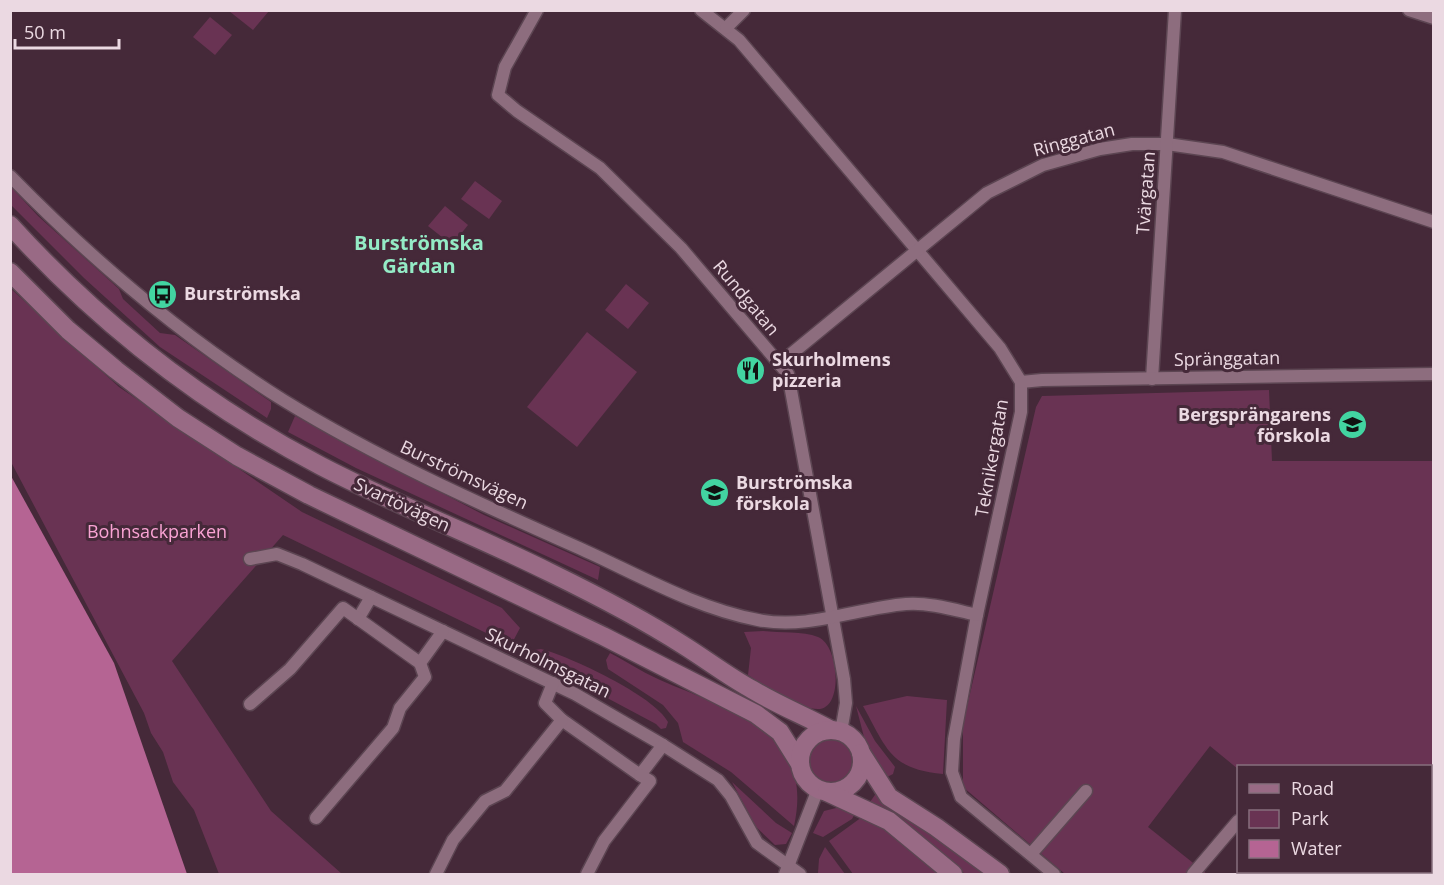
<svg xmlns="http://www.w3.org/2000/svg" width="1444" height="885" font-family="'Open Sans',sans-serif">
  <rect width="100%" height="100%" fill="#452939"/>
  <g fill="#693353">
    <polygon points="229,11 269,11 253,30"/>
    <polygon points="210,17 232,35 215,55 193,37"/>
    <polygon points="475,181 502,201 489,219 461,199"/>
    <polygon points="11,187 38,216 119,289 123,299 160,333 175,335 271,402 271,409 267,418 160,347 84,278 11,205"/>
    <polygon points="445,206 468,225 452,245 428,226"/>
    <polygon points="626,284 649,303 628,329 605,310"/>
    <polygon points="10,288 119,387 302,512 502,608 520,628 511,645 283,535 172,661 271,811 342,874 219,874 194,810 173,782 163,752 151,733 144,713 11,462"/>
    <polygon points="587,332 637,372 577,447 527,407"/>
    <polygon points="1269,390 1272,461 1432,461 1433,457 1433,854 1430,852 1430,766 1238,769 1210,746 1148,827 1207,874 1065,874 963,787 963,724 1036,407 1042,396"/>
    <polygon points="295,416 484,515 600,567 598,580 356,468 288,432"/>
    <path d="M763,631c17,2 40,0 55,6 21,8 26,72 0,72 -26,0 -50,-21 -70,-34l3,-27 -7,-16z"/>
    <path d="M541,649c28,7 114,47 127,73l-2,6 -5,1 -5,-5 -122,-65 -7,-1 1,-7z"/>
    <path d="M610,653c19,10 37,22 57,30 66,28 148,50 127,143l-63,-54 -48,-30 -5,-19 -15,-18 -55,-36 -2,-9z"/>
    <path d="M907,696l40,4 -4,74c-53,-5 -56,-25 -80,-68z"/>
    <polygon points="856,706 875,741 895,767 893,774 885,778 864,737"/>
    <circle cx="831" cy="761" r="21"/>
    <polygon points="732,782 776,823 792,833 786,844 775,845 756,827"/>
    <polygon points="877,792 985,874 965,874 907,824 870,802"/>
    <polygon points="840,807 857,810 852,819 823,837 813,833 824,811"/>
    <polygon points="869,816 940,874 853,874 829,841 862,817"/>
    <polygon points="825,847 845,874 818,873 819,859"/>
  </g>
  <polygon fill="#b56493" points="11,476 114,663 187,874 11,874"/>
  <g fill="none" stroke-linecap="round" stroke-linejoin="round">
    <defs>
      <g id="street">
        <polyline points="537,10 505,67 498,95 517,111 600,168 681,248 788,374 844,679 846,703 841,732"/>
        <polyline points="701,10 739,40 1000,348 1021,382 1021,412 977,615 954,739 952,772 961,797 1054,874"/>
        <polyline points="1409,10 1434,18"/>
        <polyline points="726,28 744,10"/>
        <path d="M10,176c82,84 173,161 273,224 94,58 195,103 296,148 58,26 116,60 179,72 50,10 99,-12 148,-16 22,-2 49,6 71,11"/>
        <polyline points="779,364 987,193 1043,165 1100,149 1132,144 1167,144 1223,152 1434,222"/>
        <polyline points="1152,379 1175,10"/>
        <polyline points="1021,382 1042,380 1434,374"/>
        <polyline points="250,559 277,554 302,564 575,694 663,745 718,780 731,796 757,843 800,874"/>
        <polyline points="358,619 371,597"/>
        <polyline points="250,704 290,669 343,608 420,663"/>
        <polyline points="562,720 640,775 663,745"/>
        <polyline points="316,818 393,728 400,708 425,677 420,663 443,631"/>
        <polyline points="1031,854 1086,791"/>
        <polyline points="1430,859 1434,862"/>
        <polyline points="436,874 453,840 485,801 505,791 562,720 545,703 553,683"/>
        <polyline points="587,874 604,841 650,781 640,775"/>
        <polyline points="785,874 818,789"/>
        <polyline points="1193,874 1238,821"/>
        <polyline points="1367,874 1370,872"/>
      </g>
      <g id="secondary">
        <path d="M10,225c89,98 194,180 311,241 75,39 154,69 230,107 45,22 90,45 132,72 24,15 46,32 70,45 25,15 52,26 78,40"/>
        <polyline points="10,272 68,330 116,370 178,418 237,456 309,495 603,636 756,714 780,732 800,764"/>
        <circle cx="831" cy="761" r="31"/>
        <polyline points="861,753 889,797 936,827 1000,874"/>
        <polyline points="827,792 889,821 953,874"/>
      </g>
    </defs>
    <use href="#street" stroke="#5c4552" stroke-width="15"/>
    <use href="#secondary" stroke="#5c4552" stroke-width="21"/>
    <use href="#street" stroke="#8d6d7e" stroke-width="12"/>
    <use href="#secondary" stroke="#996a85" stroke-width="18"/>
  </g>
  <defs>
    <symbol id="bus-disc" viewBox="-11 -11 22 22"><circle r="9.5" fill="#42d4a1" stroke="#452939"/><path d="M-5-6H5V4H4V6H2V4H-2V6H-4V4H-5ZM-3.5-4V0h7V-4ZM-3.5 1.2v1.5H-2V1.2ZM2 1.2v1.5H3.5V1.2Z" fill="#111"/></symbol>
    <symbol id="restaurant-disc" viewBox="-11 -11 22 22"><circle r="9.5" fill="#42d4a1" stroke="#452939"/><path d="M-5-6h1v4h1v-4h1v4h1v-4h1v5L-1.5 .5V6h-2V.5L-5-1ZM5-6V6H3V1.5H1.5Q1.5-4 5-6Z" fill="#111"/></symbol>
    <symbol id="school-disc" viewBox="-11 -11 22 22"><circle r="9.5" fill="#42d4a1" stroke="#452939"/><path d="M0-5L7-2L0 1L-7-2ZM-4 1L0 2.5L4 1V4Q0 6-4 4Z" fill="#111"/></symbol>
  </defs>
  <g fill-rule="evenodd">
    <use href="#bus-disc" x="146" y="278" width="33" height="33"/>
    <use href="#restaurant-disc" x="734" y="354" width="33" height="33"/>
    <use href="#school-disc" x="1336" y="408" width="33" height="33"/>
    <use href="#school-disc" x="698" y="476" width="33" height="33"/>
  </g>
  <g text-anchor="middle" stroke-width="6" stroke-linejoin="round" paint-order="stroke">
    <g font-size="18" fill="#ebd9e2" stroke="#452939">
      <text transform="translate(1074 140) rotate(-15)" y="6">Ringgatan</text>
      <text transform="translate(1146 193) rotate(-86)" y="6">Tvärgatan</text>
      <text transform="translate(746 298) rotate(50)" y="6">Rundgatan</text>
      <text transform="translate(1227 359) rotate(-1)" y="6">Spränggatan</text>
      <text transform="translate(992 458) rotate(-80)" y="6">Teknikergatan</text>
      <text transform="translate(464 475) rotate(25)" y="6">Burströmsvägen</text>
      <text transform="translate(402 505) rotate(25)" y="6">Svartövägen</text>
      <text transform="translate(548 663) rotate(26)" y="6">Skurholmsgatan</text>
    </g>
    <g font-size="18" font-weight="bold" fill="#ebd9e2" stroke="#452939" text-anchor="start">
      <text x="184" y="300">Burströmska</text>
      <text x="772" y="366">Skurholmens<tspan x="772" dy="21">pizzeria</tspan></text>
      <text x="1331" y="421" text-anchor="end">Bergsprängarens<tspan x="1331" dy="21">förskola</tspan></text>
      <text x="736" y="489">Burströmska<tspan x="736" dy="21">förskola</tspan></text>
    </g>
    <g font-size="18" fill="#faa3d4" stroke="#452939">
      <text x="157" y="538">Bohnsackparken</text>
    </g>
    <g font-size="20" font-weight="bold" fill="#94ebc6" stroke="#452939">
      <text x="419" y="250">Burströmska<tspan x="419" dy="23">Gärdan</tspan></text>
    </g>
  </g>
  <rect width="1444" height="885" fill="none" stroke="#ebd9e2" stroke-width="24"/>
  <rect x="1237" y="765" width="195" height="108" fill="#452939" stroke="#876f7d" stroke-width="1.5"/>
  <rect x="1249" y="784" width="30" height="9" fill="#996a85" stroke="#876f7d" stroke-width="1.5"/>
  <text x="1291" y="795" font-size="18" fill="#ebd9e2">Road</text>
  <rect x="1249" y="810" width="30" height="18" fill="#693353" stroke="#876f7d" stroke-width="1.5"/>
  <text x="1291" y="825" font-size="18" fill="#ebd9e2">Park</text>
  <rect x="1249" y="840" width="30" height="18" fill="#b56493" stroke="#876f7d" stroke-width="1.5"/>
  <text x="1291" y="855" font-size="18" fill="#ebd9e2">Water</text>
  <path d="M15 39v9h104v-9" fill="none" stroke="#ebd9e2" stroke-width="3"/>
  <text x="24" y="39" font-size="18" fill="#ebd9e2" stroke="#452939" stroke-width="4.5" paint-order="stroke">50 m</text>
</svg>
